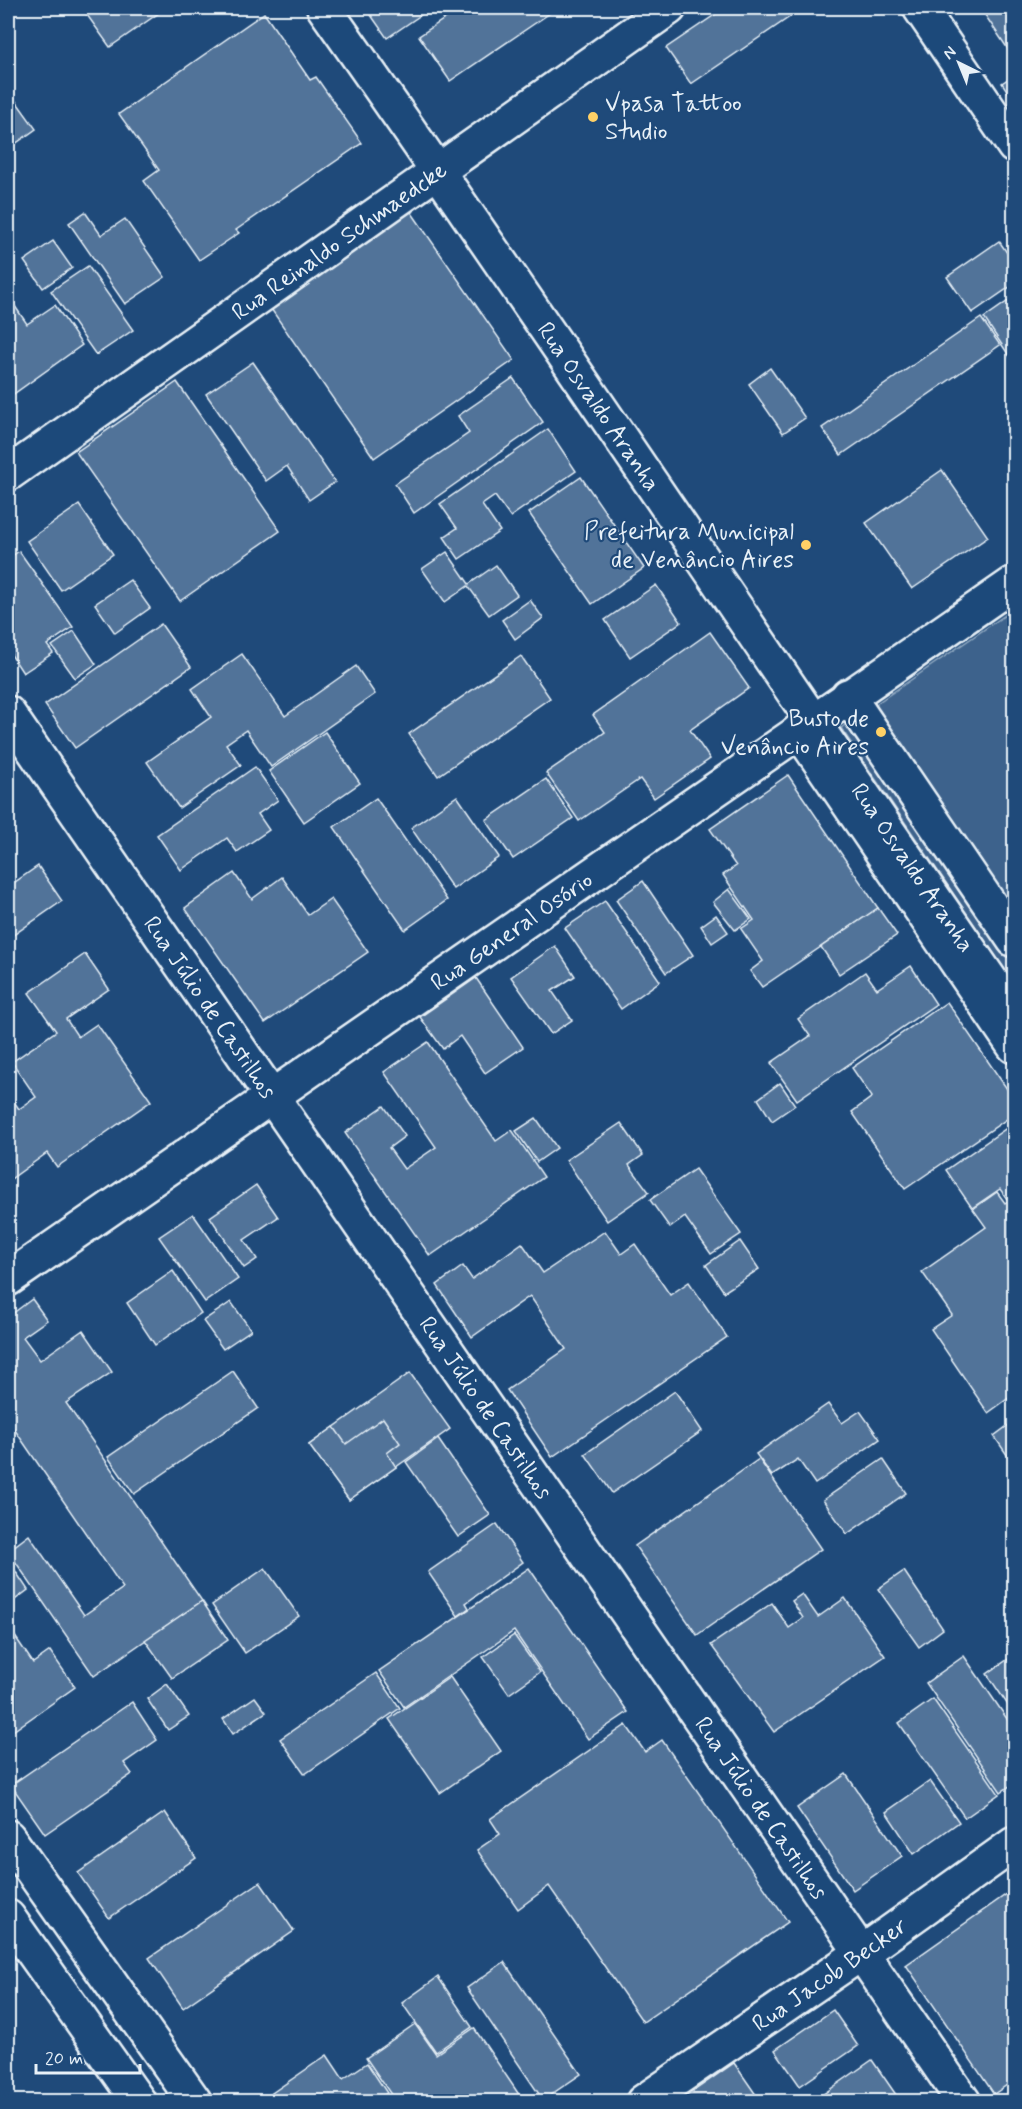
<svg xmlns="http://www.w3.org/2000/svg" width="1022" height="2109" font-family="Mynerve,sans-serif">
  <rect width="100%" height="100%" fill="#1f4a7a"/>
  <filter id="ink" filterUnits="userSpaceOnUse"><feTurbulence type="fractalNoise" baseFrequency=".0167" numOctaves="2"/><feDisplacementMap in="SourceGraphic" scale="12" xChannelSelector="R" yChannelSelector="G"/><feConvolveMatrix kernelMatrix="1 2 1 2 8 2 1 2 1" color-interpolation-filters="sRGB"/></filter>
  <g filter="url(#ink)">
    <polygon fill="#3c628c" stroke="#92aac2" stroke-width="1.5" points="1014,609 1014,983 841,728"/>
    <g fill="#517399" stroke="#e8f1f8" stroke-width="1.5">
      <polygon points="82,8 166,8 110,47"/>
      <polygon points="366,8 431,8 387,38"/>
      <polygon points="461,8 555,8 556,9 450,81 419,36"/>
      <polygon points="725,8 803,8 691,84 666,48"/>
      <polygon points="989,8 1014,8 1014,58 983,12"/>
      <polygon points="264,13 310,80 316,77 362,143 236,230 239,233 199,260 144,181 159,170 119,114"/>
      <polygon points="1014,75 1014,101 1002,83"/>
      <polygon points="8,90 36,129 8,149"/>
      <polygon points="405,203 514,360 374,458 269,306"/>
      <polygon points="85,212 101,235 125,219 165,277 125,304 69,223"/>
      <polygon points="53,241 72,268 43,288 24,261"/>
      <polygon points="999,241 1014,263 1014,284 972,313 947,277"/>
      <polygon points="88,266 133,330 96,355 51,291"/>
      <polygon points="8,296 27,324 55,305 82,345 8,398"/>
      <polygon points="1014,297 1014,363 984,318"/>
      <polygon points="981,318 1000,345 841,455 822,428"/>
      <polygon points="253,362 335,482 309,500 287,466 266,481 206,394"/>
      <polygon points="770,368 805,418 783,433 749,384"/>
      <polygon points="513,378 543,422 414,513 395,484 469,433 458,416"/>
      <polygon points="177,382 280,531 180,601 76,452"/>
      <polygon points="548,429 576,471 510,517 495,496 482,505 500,531 459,559 444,537 457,528 440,504"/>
      <polygon points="942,470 988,537 912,589 866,523"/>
      <polygon points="581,477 644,568 592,604 529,513"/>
      <polygon points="79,505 113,554 61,590 27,541"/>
      <polygon points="19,551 73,627 47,645 53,653 23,673 8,650 8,559"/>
      <polygon points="447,552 469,584 496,565 517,595 489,615 468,586 445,602 422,569"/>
      <polygon points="130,580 150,608 115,633 95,604"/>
      <polygon points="656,585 681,622 630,657 605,620"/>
      <polygon points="530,600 543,618 515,639 502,620"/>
      <polygon points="161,624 191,667 75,748 45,705"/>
      <polygon points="74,631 96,664 75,678 52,646"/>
      <polygon points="710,632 749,688 690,730 710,759 654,798 640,779 579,821 546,773 605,732 593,715"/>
      <polygon points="242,654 285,716 356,666 375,694 271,767 246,730 226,744 241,765 179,808 147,762 211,717 192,689"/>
      <polygon points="521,656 550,698 438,776 409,734"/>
      <polygon points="325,732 360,783 304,822 269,771"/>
      <polygon points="255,767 278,800 258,814 269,830 237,852 227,838 181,870 157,835"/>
      <polygon points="788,775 878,908 762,987 750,971 763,961 741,929 754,920 723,875 736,866 710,829"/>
      <polygon points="546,779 573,818 513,859 486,820"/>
      <polygon points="457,796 499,857 453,889 411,828"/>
      <polygon points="376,798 447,900 405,930 334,827"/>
      <polygon points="38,866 62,901 9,938 8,887"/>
      <polygon points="234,873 252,899 282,877 308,915 331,899 368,952 265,1023 185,908"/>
      <polygon points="643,881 693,955 666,973 616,900"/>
      <polygon points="729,889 751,919 735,930 713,902"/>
      <polygon points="605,901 660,981 621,1009 565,928"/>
      <polygon points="878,908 897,935 839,974 821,947"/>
      <polygon points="716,915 728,932 712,943 701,926"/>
      <polygon points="555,946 575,976 552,991 572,1020 551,1034 511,977"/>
      <polygon points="85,954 109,989 66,1019 78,1037 97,1024 151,1101 57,1167 47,1153 8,1181 8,1093 19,1109 36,1097 12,1062 56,1031 29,993"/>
      <polygon points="911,966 936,1004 797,1100 771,1063 810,1036 798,1019 865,972 877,989"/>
      <polygon points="476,978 523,1047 485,1073 460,1036 443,1049 420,1017"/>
      <polygon points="947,1002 1014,1099 1014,1114 905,1189 852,1112 872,1097 852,1068"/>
      <polygon points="428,1042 496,1141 512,1130 544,1177 430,1256 345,1133 384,1106 405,1136 389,1148 404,1169 436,1147 384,1072"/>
      <polygon points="780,1083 795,1105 772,1121 758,1099"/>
      <polygon points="536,1118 557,1148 537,1162 516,1131"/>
      <polygon points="621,1123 643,1155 629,1165 649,1192 607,1221 566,1160"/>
      <polygon points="1014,1123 1014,1194 1007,1199 1000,1189 972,1208 946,1170"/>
      <polygon points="695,1169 741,1234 711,1254 685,1217 670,1228 650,1200"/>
      <polygon points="256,1185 278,1217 244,1240 257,1259 244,1268 210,1217"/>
      <polygon points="997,1192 1005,1203 1014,1197 1014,1394 988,1413 931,1329 952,1315 922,1272 986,1227 973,1209"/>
      <polygon points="193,1214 238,1279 205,1302 159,1237"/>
      <polygon points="605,1231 621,1254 635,1244 670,1295 689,1282 727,1337 552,1457 507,1390 566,1349 530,1296 472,1337 437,1285 463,1266 472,1279 522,1243 543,1273"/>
      <polygon points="740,1241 759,1269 724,1292 706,1265"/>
      <polygon points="173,1271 201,1313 155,1345 127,1303"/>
      <polygon points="32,1299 47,1320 23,1337 40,1360 83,1330 112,1372 66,1403 202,1601 94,1676 8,1551 29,1535 84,1615 123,1588 8,1420 8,1317"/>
      <polygon points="231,1302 251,1330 223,1349 203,1321"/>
      <polygon points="233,1371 258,1408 134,1494 108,1457"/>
      <polygon points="410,1373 450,1429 349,1500 309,1445"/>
      <polygon points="675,1391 702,1431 612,1493 585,1454"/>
      <polygon points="828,1404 842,1423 860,1411 880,1439 815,1484 798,1459 772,1476 756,1454"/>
      <polygon points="383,1418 400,1443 387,1453 396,1467 349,1500 309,1445 334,1427 346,1444"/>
      <polygon points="1014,1421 1014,1465 994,1436"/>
      <polygon points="438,1439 490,1515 458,1537 406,1462"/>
      <polygon points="759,1459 821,1549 697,1635 635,1546"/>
      <polygon points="883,1459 906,1493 847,1534 823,1500"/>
      <polygon points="497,1524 523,1562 466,1603 469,1608 458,1616 428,1572"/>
      <polygon points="8,1560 28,1590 8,1605"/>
      <polygon points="265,1568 299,1616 245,1653 212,1605"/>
      <polygon points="529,1568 628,1712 588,1739 514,1631 404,1707 379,1671"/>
      <polygon points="904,1571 943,1629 919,1647 878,1589"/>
      <polygon points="802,1594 818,1617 845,1598 885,1656 774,1732 711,1645 772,1603 789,1628 803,1618 792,1601"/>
      <polygon points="202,1601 228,1640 172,1678 145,1640"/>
      <polygon points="8,1626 33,1663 50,1651 75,1687 13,1731 8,1723"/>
      <polygon points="514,1635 540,1672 509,1694 483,1657"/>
      <polygon points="1014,1655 1014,1714 987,1674"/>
      <polygon points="964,1656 1014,1729 1014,1783 1001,1792 926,1683"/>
      <polygon points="376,1673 400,1708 305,1774 280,1739"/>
      <polygon points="450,1677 501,1751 440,1793 389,1719"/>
      <polygon points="167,1684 189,1716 168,1730 147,1699"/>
      <polygon points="255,1697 266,1712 233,1734 223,1719"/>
      <polygon points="933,1699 999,1794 965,1818 899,1723"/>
      <polygon points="132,1702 157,1740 124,1763 132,1774 45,1834 11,1785"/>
      <polygon points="626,1725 645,1752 662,1740 788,1922 643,2022 549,1886 518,1909 477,1850 500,1834 490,1819"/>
      <polygon points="846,1774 902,1856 853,1890 797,1808"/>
      <polygon points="930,1781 959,1822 914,1854 886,1812"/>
      <polygon points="165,1812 196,1858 109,1918 78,1873"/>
      <polygon points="260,1882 294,1931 183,2008 149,1958"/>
      <polygon points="1014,1889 1014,2080 994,2094 906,1965"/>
      <polygon points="504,1962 581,2074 543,2100 467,1988"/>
      <polygon points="438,1977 472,2027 436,2052 402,2003"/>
      <polygon points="833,2010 858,2046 800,2086 775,2050"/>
      <polygon points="415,2024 436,2054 474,2028 524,2102 396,2102 366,2058"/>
      <polygon points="327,2055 343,2079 367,2063 387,2093 374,2102 259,2102"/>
      <polygon points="872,2060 901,2102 812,2102"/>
      <polygon points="734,2063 761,2102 678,2102"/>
    </g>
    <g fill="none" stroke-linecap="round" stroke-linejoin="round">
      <defs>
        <g id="minor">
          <path id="s1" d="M8,474l661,-466"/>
          <polyline points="848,696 1014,940"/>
          <path id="s2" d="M8,713l956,1389"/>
          <polyline points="799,731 1014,1046"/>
          <path id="s3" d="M643,2102l217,-148 154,-110"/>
        </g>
        <g id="major">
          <path id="s4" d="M324,8c234,332 458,672 690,1006"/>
          <polyline points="920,8 1014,146"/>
          <path id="s5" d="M8,1279l1006,-696"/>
          <polyline points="8,1837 195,2102"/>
          <polyline points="8,1917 139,2102"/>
        </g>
      </defs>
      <use href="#minor" stroke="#e8f1f8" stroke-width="38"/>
      <use href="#major" stroke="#e8f1f8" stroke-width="38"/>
      <use href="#minor" stroke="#1f4a7a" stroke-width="33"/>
      <use href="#major" stroke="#1f4a7a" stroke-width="33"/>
    </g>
  </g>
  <g fill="#ffd166" stroke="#1f4a7a" stroke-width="2">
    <circle cx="593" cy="117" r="6"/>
    <circle cx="806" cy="545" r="6"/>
    <circle cx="881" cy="732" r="6"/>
  </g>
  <g text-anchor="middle" stroke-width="4.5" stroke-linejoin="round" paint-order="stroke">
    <g font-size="24" fill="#e8f1f8" stroke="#1f4a7a" text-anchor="end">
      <text x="605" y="111" text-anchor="start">Vpasa Tattoo<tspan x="605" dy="28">Studio</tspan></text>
      <text x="794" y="539">Prefeitura Municipal<tspan x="794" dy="28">de Venâncio Aires</tspan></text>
      <text x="869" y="726">Busto de<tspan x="869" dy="28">Venâncio Aires</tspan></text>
    </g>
    <g font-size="24" fill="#e8f1f8" stroke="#1f4a7a">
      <text dy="8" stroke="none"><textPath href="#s1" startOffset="405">Rua Reinaldo Schmaedcke</textPath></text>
      <text dy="8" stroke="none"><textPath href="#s4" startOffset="484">Rua Osvaldo Aranha</textPath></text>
      <text dy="8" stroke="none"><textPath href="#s4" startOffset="1042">Rua Osvaldo Aranha</textPath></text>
      <text dy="8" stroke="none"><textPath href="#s5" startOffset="612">Rua General Osório</textPath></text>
      <text dy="8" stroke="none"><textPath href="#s2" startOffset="357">Rua Júlio de Castilhos</textPath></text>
      <text dy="8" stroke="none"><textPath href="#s2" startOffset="843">Rua Júlio de Castilhos</textPath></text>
      <text dy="8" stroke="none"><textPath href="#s2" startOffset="1329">Rua Júlio de Castilhos</textPath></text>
      <text dy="8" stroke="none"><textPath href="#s3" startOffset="226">Rua Jacob Becker</textPath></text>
    </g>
  </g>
  <rect width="1022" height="2109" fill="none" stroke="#1f4a7a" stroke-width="30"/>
  <rect x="15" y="15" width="992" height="2079" fill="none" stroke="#e8f1f8" stroke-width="2" filter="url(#ink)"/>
  <g transform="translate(959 63) rotate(317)" stroke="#1f4a7a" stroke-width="4.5" paint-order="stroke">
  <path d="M0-4.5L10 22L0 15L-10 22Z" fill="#e8f1f8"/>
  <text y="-9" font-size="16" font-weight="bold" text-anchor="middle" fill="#e8f1f8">N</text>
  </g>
  <path d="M36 2064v9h104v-9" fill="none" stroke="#e8f1f8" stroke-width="3"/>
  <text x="45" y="2064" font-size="18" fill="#e8f1f8" stroke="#1f4a7a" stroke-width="4.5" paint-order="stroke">20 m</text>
</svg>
